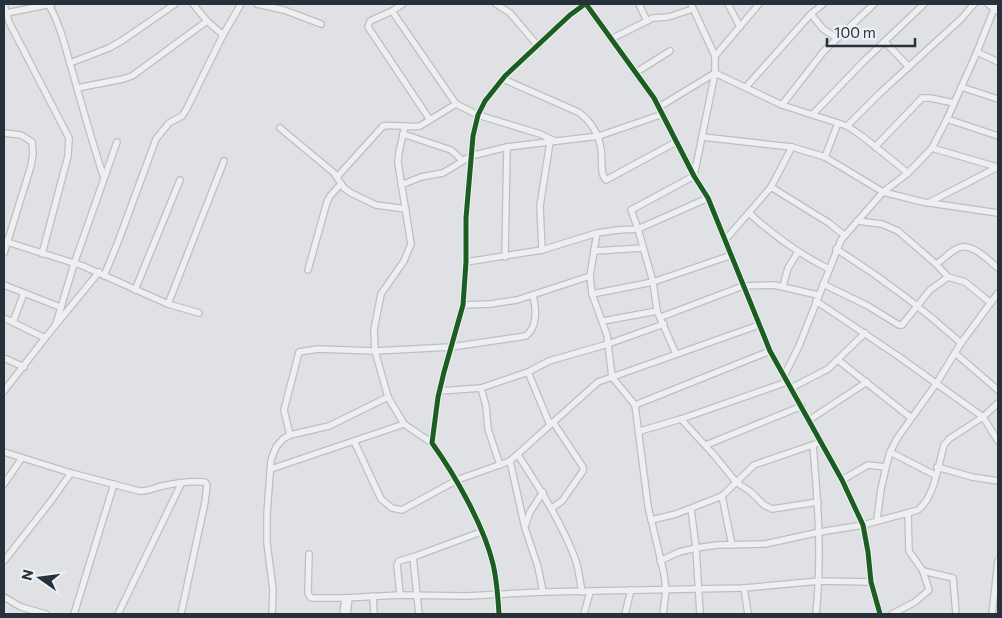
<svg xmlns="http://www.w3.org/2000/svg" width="1002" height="618" font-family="Commissioner,sans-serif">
  <rect width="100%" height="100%" fill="#dfe1e4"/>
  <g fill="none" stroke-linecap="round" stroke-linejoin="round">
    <defs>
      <g id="minor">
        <polyline points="4,4 9,22 69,138 68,156 42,254"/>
        <polyline points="193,4 207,21 223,35"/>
        <polyline points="257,4 284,10 321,24"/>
        <polyline points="403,4 392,11 456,104 478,115 540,134 555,141"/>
        <polyline points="496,4 510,13 538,46"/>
        <polyline points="586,4 654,98 694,176 708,198 770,351 842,480 863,525 868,552 871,582 880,614"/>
        <polyline points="639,4 647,21"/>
        <polyline points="728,4 740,27"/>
        <polyline points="988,4 998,11"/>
        <path d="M49,5c12,21 16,42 23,65 10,36 20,72 32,108"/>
        <polyline points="392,11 370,21 368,27 430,120"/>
        <polyline points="6,13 52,4"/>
        <polyline points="811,14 823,29 837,38"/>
        <polyline points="611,39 653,18 668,17 693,9"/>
        <polyline points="885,42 909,67"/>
        <polyline points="977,52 998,62"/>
        <polyline points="715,56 759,4"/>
        <polyline points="70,63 109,48 123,40 175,4"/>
        <polyline points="635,73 670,51"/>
        <path d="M503,79l75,33c12,8 21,22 23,37 2,9 -2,24 5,31l70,-38"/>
        <polyline points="746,87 811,14 823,4"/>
        <polyline points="961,87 998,99"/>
        <polyline points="77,88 123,79 132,76 207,21"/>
        <polyline points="782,105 824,51 874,4"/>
        <polyline points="659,107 715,73 782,105 847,126 862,136 908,173"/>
        <polyline points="813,114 864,61 924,4"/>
        <polyline points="947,119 998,136"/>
        <polyline points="405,126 399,152 398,163 411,244 404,261 381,294 374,330 375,351 388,397 404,424 432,443"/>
        <polyline points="847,126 879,94 961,19 974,4"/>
        <polyline points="280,128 334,173 344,188 351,193 376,205 406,209"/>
        <polyline points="4,133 21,135 32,142 33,154 31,166 4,253"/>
        <polyline points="403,134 451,150 462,160"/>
        <polyline points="702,137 792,147 825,157 883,192 923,202 998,213"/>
        <polyline points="875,147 922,98 930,98 954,103"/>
        <polyline points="932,148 997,167"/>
        <polyline points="825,157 838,123"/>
        <path d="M337,177l46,-51c12,-2 24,2 37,0l36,-22"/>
        <polyline points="401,185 421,177 443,173 471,156 507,147 599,136 663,114"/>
        <polyline points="771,187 829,223 844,235"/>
        <polyline points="928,203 998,167"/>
        <path d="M749,213c25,23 50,41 80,56"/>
        <polyline points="857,221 882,224 898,231 936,264 948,277 965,282 991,303"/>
        <polyline points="726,239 771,187 792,147"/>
        <polyline points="4,241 83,266 168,304 199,313"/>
        <path d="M836,249c45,28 86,59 125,94"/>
        <polyline points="542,250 540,206 550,142"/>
        <polyline points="594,251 643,248"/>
        <polyline points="505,257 507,147"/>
        <polyline points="466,262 542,250 597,233"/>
        <path d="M936,264c7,-4 13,-11 20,-15 14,-9 32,11 42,19"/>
        <polyline points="308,270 327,202 330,196 341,184"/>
        <polyline points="104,276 118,242 156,139 169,123 182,116 186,110 223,35 241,4"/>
        <polyline points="590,276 592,294 607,335 612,377 635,405 770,351"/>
        <polyline points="823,284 868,306 899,325 902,325 930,290 948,277"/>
        <polyline points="4,285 60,307"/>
        <polyline points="783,286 788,268 798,252"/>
        <polyline points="135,290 180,180"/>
        <polyline points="592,294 653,282 732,255"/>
        <polyline points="816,301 898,356 983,417 998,441"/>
        <polyline points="168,304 224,161"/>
        <polyline points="463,305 490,304 517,300 590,276 597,233 618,230 638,229 631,210 694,176 715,73 715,56 691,4"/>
        <polyline points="661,317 743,286 774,285 818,295"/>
        <polyline points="4,318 45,338"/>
        <polyline points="603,321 657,311"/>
        <polyline points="13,322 24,293"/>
        <polyline points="56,324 74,264 117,142"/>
        <polyline points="955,353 998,390"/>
        <polyline points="676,354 657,311 653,282 638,229 708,198"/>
        <polyline points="4,358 24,367"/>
        <polyline points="838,360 910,417"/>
        <polyline points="528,372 550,425"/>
        <polyline points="784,376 799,346 841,240 883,192 908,173 932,148 947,119 977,52 996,4"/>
        <polyline points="481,388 528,372 549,361 608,344 664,324"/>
        <polyline points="791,388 828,369 865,333"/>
        <polyline points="4,391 45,338 99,272"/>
        <polyline points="440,391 481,388 486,406 488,429 500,465"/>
        <polyline points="635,405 648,506 664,574 666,590 663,614"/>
        <polyline points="681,419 714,455 736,482 751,492 764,505 772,509 818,502"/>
        <polyline points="809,420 867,382"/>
        <polyline points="640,431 681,419 787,382"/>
        <path d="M290,435l-6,-25 15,-58 19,-3 57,2 76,-4 75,-11c12,-10 10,-27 7,-41"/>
        <polyline points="354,441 381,499 392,508 402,510 457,480 510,461 598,382 759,325"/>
        <polyline points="706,445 802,406"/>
        <path d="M813,445c5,58 9,111 3,169"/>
        <path d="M4,452l67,21 68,18c9,1 14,-3 23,-5 13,-3 30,-5 43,-4l2,3 -2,17 -24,112"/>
        <polyline points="890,452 935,475"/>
        <path d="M518,455c22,34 44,68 58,106 3,10 4,21 6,31"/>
        <polyline points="510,461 525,528 538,567 543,592"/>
        <polyline points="937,467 972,477 998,481"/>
        <polyline points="271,469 404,424"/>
        <polyline points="842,480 868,465 886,467"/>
        <polyline points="4,484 22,458"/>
        <polyline points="722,496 732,545"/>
        <polyline points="552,508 562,501 583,471 583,467 553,422"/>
        <polyline points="691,509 696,548 700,614"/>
        <polyline points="651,520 676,514 722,496 754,465 821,442"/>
        <polyline points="877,520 881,489 886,467 890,452 898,437 936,384 961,343 998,293"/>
        <polyline points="525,526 530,512 543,492"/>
        <polyline points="309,554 308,593 310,597 312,598 345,598 400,595 466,596 543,592 744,588 820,581 871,582"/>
        <polyline points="413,557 419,614"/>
        <polyline points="4,561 51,501 71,473"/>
        <path d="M660,561l19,-9 17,-4 21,-3 48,-1 55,-12 43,-7 55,-15c17,-14 20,-44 26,-65l5,-6 34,-22 15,-14"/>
        <polyline points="923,571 953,578 956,614"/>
        <polyline points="744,588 748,614"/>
        <polyline points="400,595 397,565 399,561 413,557 481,532"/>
        <polyline points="373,596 374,614"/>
        <polyline points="4,597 21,607 46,614"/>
        <polyline points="74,614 114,484"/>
        <polyline points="118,614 181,484"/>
        <polyline points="272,614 273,590 267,543 267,514 271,460 276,447 283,439 290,435 329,426 388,397"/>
        <polyline points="343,614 345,598"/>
        <polyline points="347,614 349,598"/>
        <path d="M499,614c-1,-17 -2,-33 -6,-50 -9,-38 -38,-89 -61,-121l6,-46 6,-25 19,-67 3,-43v-44l7,-82 5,-21 7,-14 20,-25 65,-61 15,-11"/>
        <polyline points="584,614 590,592"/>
        <polyline points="625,614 631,590"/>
        <polyline points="892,614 915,602 929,590 923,571 909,551 908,513"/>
        <polyline points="992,614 998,561"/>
      </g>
    </defs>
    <use href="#minor" stroke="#bdbfc2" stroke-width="8"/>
    <use href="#minor" stroke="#eeeff1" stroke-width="5.5"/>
    <defs>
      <g id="cycleway">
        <polyline points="586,4 654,98 694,176 708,198 770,351 842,480 863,525 868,552 871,582 880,614"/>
        <path d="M499,614c-1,-17 -2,-33 -6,-50 -9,-38 -38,-89 -61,-121l6,-46 6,-25 19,-67 3,-43v-44l7,-82 5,-21 7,-14 20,-25 65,-61 15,-11"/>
      </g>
    </defs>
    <use href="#cycleway" stroke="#ecf0f4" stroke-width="8"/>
    <use href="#cycleway" stroke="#1b5e20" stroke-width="5"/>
  </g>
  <rect width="1002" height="618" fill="none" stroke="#27313c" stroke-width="10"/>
  <g transform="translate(40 578) rotate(284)" stroke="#ecf0f4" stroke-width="4" paint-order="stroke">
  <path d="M0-4L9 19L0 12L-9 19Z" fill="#27313c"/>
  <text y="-8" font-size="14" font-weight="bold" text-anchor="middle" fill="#27313c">N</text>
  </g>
  <path d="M827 38v8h88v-8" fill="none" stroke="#27313c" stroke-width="2.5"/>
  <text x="834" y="38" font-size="15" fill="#27313c" stroke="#ecf0f4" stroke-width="4" paint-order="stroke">100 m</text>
</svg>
